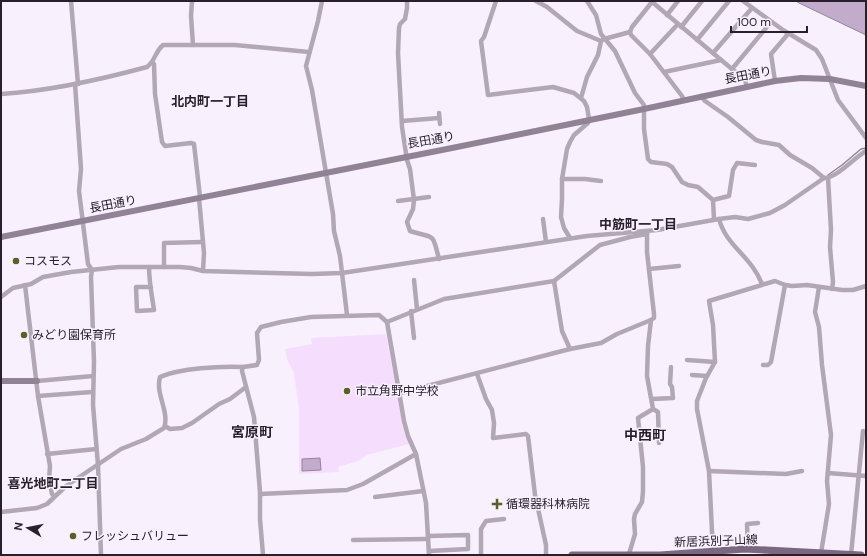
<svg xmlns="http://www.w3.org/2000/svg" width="867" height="556" font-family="'DM Sans','Noto Sans JP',sans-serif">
  <rect width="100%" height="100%" fill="#f9f0fd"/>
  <polygon fill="#f5defd" points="386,334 404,431 409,444 367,455 358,461 338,467 339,472 299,474 299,410 294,373 287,359 285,349 312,344 311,338"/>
  <g fill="#c3accb" stroke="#95829b">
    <polygon points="796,1 866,1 866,35 799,3"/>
    <polygon points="320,458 321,470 302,471 302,459"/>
  </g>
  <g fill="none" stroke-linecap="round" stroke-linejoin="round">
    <polyline stroke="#95829b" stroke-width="1.5" points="828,175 842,165 861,149 866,148"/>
    <g stroke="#b1a7b5" stroke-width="4.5">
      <polyline points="71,1 78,84"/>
      <polyline points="192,1 191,16 193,45"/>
      <polyline points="322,1 318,21 306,66 312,90 333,214 334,231 340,256 347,315"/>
      <path d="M407,1v7l-2,11 -5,5 -1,4 -1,25 4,74 5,33 3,9 4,31 -1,9 -6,13 3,9c25,8 22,0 29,28"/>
      <polyline points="496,1 484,37 481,41 488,95 553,87 574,93 584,101 587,107 589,119 588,123 574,135 570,142 567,149 562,179 562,199 561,217 564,228 570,238"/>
      <polyline points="536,1 547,7 577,31 601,41"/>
      <polyline points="587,1 596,15 601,34 615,51 635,93 644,105 644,129 648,159 651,162 667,164 672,167 682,182 688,185 698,187 713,200 714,219"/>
      <polyline points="651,1 745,80 747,87"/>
      <polyline points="743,1 783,30 816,50 822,59 838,100 866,138"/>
      <polyline points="652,2 632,27 630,32 631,35 650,54 682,96 684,100"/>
      <polyline points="667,15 678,1"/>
      <polyline points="681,27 702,1"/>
      <polyline points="697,40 729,1"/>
      <polyline points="713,53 752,8"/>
      <polyline points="650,54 678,24"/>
      <polyline points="152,63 154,64 155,94 162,142 165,146 191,143 194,144 200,197"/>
      <polyline points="732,69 771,22"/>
      <polyline points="664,72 721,60"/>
      <polyline points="775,81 771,54 788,34"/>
      <polyline points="75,84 81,169 79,191 88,264 92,270 91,277 94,362 93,405 98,465 101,555"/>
      <path d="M1,94c49,-3 98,-14 146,-27 9,-7 7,-14 16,-22h72l74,7"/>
      <polyline points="701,96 705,101 728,117 756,140 762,142 779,145 790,155 812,168 824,178"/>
      <polyline points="581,98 587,77 598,55 601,41 604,39 630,32"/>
      <polyline points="439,113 440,124"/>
      <polyline points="402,121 439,118"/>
      <polyline points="828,178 831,230 830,247 833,282 832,289"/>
      <polyline points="562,179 585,179 601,181"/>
      <polyline points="199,198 204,253 203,271"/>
      <polyline points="713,200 729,196 733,170 737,163 755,165"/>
      <polyline points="398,201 429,197"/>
      <polyline points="543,219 546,242"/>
      <path d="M719,219c7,27 33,38 43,65"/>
      <path d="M149,267c0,15 3,29 5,43l-17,1 -1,-24h15"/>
      <polyline points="164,267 164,243 202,242"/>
      <polyline points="649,269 679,266"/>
      <polyline points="414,280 417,309"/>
      <polyline points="554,281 562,331 570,349"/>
      <polyline points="25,285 38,396 50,466 49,480 52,494 54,496"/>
      <polyline points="819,287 815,312 819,327 822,365 831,435 827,481 829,504 821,553"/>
      <path d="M1,297l12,-9 18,-4 12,-7 28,-5 48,-5h61l11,1 12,3 109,3 30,-1 245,-37 70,-6 62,-11 16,-2 13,2 22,-6 15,-8 39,-27c13,0 31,-21 42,-27"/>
      <polyline points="411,311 414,338"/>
      <polyline points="387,322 404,421 408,436 416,454 426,503 429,555"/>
      <polyline points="687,360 715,362"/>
      <polyline points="763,365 768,365 771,362 785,285"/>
      <polyline points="477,374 486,399 492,410 494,423 493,438 526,434 528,436 535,495 546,545 546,555"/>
      <polyline points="692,375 707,376"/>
      <polyline points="37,381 93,376"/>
      <polyline points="400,393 570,349 601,343 617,334 651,320"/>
      <polyline points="38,396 92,392"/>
      <polyline points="652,399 673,398 672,387 670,384 671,367"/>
      <polyline points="653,409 658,412 659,443"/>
      <polyline points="165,426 170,429 182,428 192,423 219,404 230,399 246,387"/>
      <polyline points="47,454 96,449"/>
      <polyline points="709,471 786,474 802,471"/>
      <polyline points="828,473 866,476"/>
      <polyline points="260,494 347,490 363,484 416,454"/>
      <polyline points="375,497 423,491"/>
      <path d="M1,512l36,-4 10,-4 19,-18 55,-37 25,-10 18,-11c6,-16 -9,-34 -4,-51 20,-9 61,-11 83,-10"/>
      <polyline points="428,536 468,535 468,549 429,551"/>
      <polyline points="353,540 428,539"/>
      <polyline points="748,550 747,524 758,523"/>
      <polyline points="713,551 709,471 697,409 697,401 706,378 715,362 713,325 709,301 775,281 785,285 792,286 807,285 842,290 853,290 866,286"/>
      <polyline points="629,554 635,534 634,519 635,514 642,502 643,491 643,467 638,418 653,409 647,376 648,346 651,320 654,318 654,314 647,252 647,233"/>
      <polyline points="263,555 260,519 260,492 254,417 242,371 243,367 257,365 259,360 257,333 261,327 281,322 311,317 379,315 387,322 444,299 554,281 600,245 630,237 647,234"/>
      <polyline points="481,555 481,529 486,521 504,519"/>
      <polyline points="851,555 863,431"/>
    </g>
    <g stroke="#918296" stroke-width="6">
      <polyline points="1,237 447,149 644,109 775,81 801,78 830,79 866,86"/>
      <polyline points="1,381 37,381"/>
    </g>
    <polyline stroke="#7a6880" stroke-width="7" points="572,555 660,555 745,549 861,555"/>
  </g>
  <g fill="#5b5e2b" stroke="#f9f0fd" stroke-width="1.5">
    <circle cx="16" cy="261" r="4"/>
    <circle cx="24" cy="335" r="4"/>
    <circle cx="347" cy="391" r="4"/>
    <path d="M495 498h4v4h4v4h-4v4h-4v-4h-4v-4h4z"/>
    <circle cx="73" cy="536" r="4"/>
  </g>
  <g text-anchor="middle" stroke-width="3" stroke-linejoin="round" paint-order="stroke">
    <g font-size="12" fill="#29202c" stroke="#f9f0fd">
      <text transform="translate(748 75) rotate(-11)" y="4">長田通り</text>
      <text transform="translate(431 140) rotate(-10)" y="4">長田通り</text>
      <text transform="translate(113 204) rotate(-11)" y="4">長田通り</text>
      <text transform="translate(716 541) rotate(-2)" y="4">新居浜別子山線</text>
    </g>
    <g font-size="12" fill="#29202c" stroke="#f9f0fd" text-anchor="start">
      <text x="24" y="265">コスモス</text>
      <text x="32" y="339">みどり園保育所</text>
      <text x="355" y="395">市立角野中学校</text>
      <text x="506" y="508">循環器科林病院</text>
      <text x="81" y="540">フレッシュバリュー</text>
    </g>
    <g font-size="13" font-weight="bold" fill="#29202c" stroke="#f9f0fd">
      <text x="210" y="106">北内町一丁目</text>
      <text x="638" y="229">中筋町一丁目</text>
      <text x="53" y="488">喜光地町二丁目</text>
    </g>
    <g font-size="14" font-weight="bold" fill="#29202c" stroke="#f9f0fd">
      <text x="252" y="437">宮原町</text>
      <text x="645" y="440">中西町</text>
    </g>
  </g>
  <rect width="867" height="556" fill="none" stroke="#29202c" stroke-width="4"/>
  <g transform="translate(28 528) rotate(280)" stroke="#f9f0fd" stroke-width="3" paint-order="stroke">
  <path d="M0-3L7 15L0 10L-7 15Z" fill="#29202c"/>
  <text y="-6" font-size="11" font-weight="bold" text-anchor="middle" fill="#29202c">N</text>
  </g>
  <path d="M731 26v6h76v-6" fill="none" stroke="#29202c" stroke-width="2"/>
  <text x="737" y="26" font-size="12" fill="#29202c" stroke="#f9f0fd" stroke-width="3" paint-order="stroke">100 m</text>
</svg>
